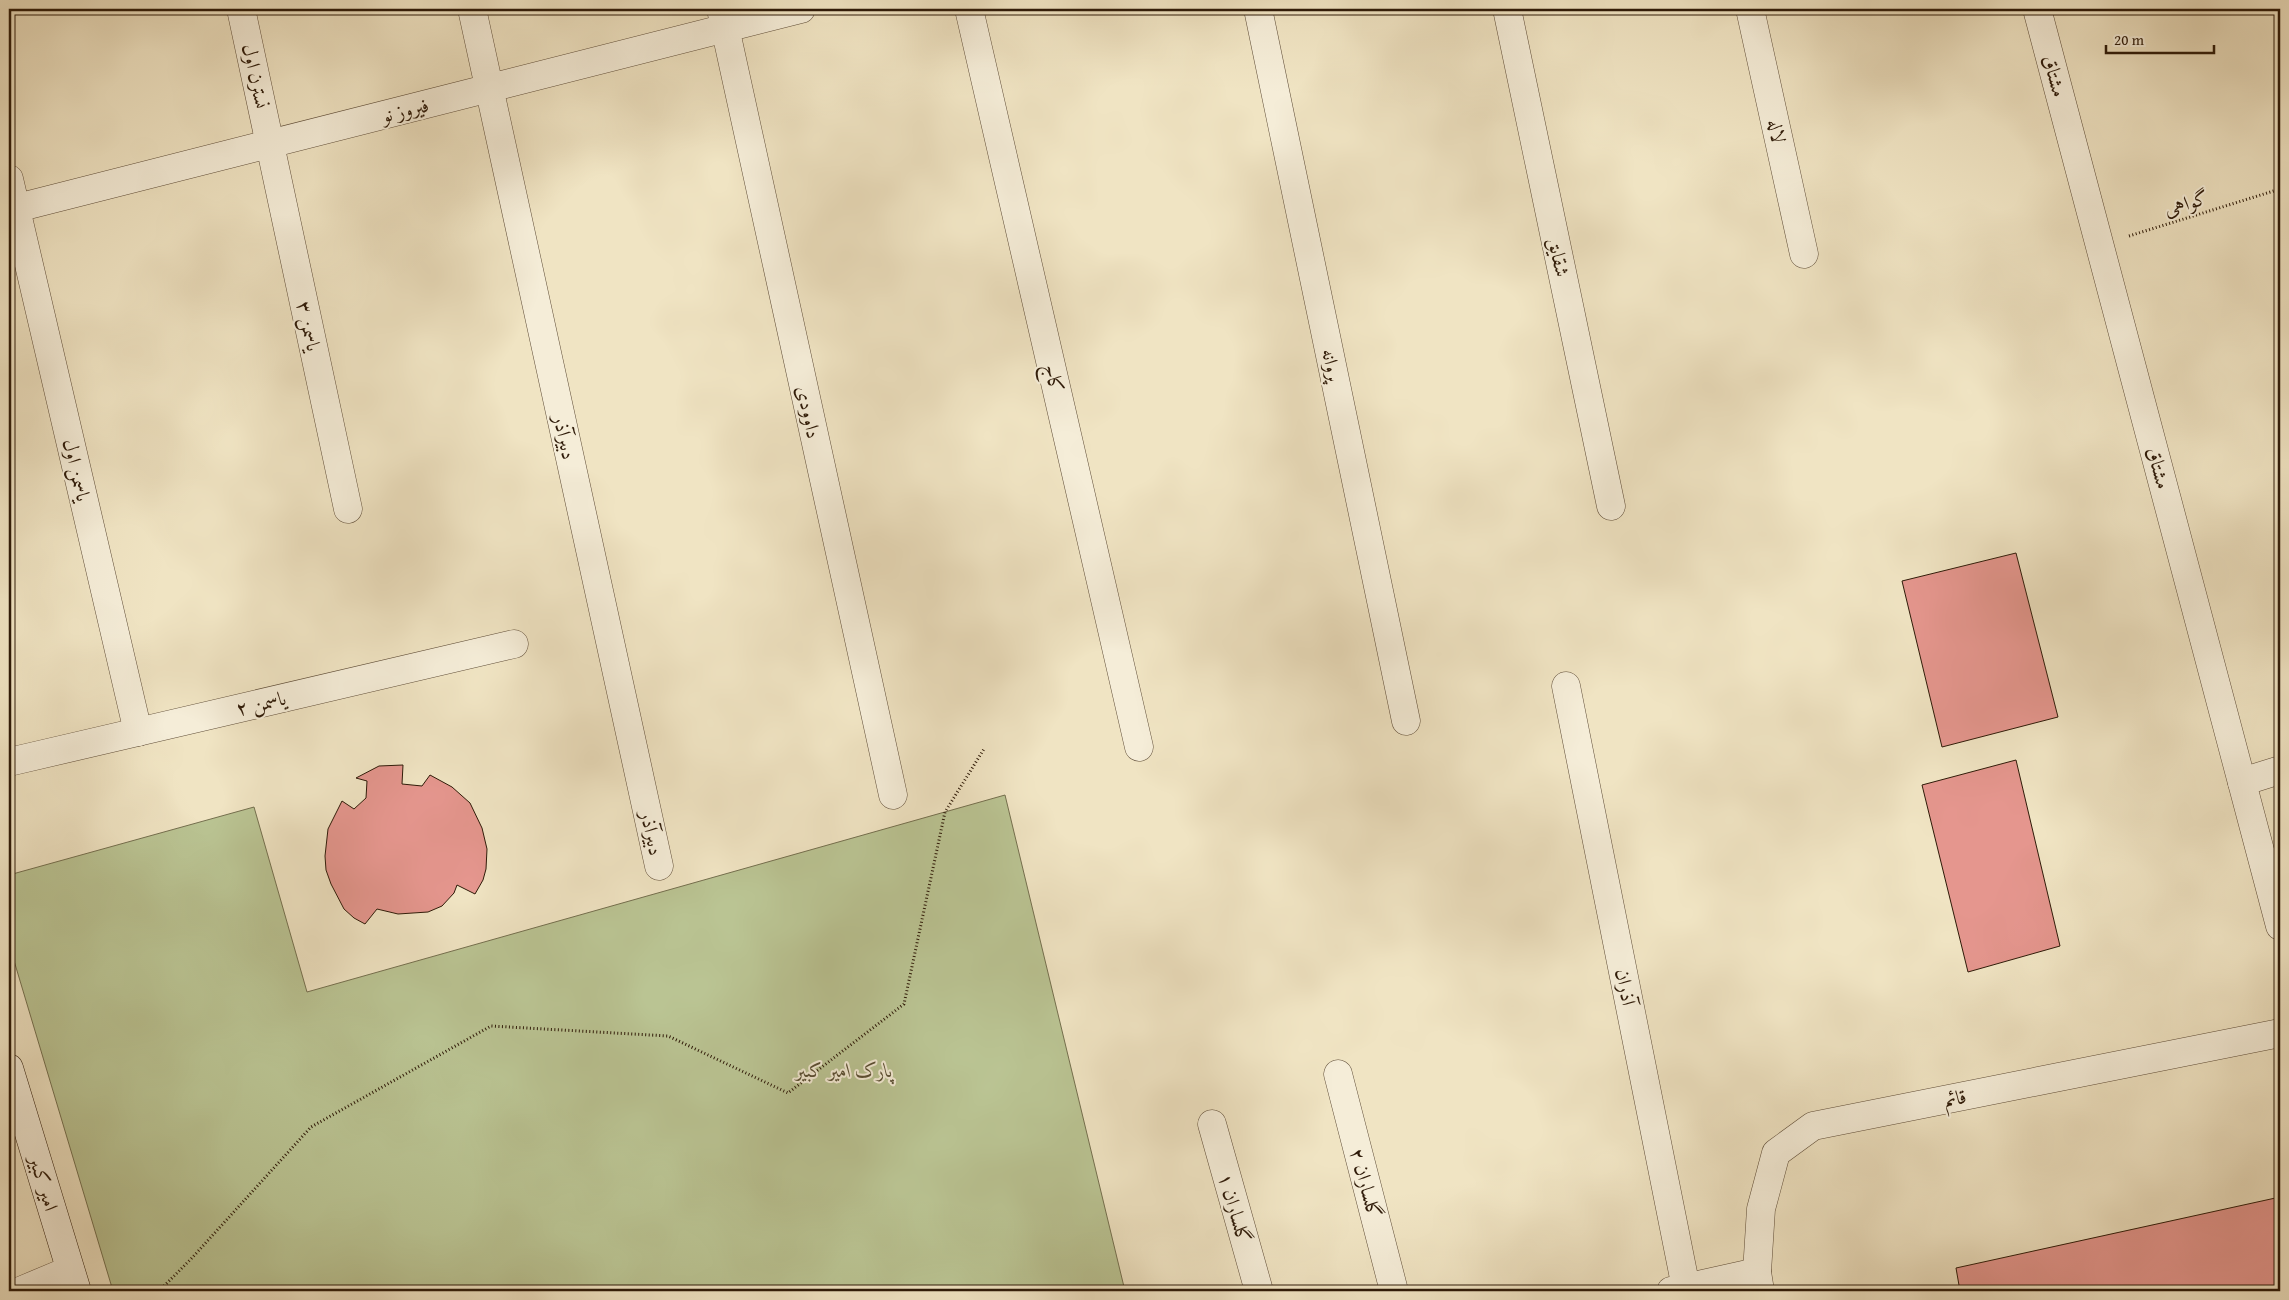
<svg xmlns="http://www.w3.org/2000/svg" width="2289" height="1300" font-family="'Gentium Book Plus',Amiri,serif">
  <rect width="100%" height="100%" fill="#f0e4c3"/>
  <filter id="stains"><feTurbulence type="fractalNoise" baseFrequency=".004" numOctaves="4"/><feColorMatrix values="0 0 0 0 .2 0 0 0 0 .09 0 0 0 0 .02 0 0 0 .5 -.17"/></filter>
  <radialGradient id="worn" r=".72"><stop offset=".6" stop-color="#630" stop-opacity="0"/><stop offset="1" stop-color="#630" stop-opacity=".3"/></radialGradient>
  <polygon fill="#bac493" stroke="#746f4e" points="1005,795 1125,1291 113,1291 9,944 9,875 254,807 307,992"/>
  <g fill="#e5968e" stroke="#2e1a08">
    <polygon points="2016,553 2058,717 1942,747 1902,581"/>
    <polygon points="2016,760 2060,946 1968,972 1922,785"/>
    <polygon points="403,765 402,784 422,786 430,775 452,787 470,803 482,828 487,849 486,869 483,880 475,894 457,885 454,893 442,906 428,912 398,914 377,909 365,924 354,918 344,909 331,884 326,870 325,856 328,829 342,801 354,809 366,798 367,781 356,778 379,766"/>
    <polygon points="2280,1197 2280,1291 1960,1291 1956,1268"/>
  </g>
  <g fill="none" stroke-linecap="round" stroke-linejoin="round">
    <defs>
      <g id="minor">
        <polyline points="241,9 348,509"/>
        <polyline points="472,9 659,866"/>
        <polyline points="721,9 893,795"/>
        <polyline points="969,9 1139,747"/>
        <polyline points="1258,9 1406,721"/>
        <polyline points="1507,9 1611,506"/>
        <polyline points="1750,9 1804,254"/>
        <polyline points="2037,9 2280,926"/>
        <polyline points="9,179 138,732"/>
        <polyline points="9,210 801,9"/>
        <polyline points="1566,686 1686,1288"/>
        <polyline points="9,762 514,644"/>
        <polyline points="2242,782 2280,770"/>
        <polyline points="1338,1074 1394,1291"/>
        <polyline points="1212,1124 1259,1291"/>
        <polyline points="20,1291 70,1270"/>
        <polyline points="1671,1291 1757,1272"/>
        <polyline points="1760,1291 1757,1272 1761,1209 1776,1153 1813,1126 2280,1033"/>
      </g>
      <polyline id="secondary" points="9,1068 77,1291"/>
    </defs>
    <use href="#minor" stroke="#5e4c37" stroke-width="29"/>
    <use href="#secondary" stroke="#2e1a08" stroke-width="29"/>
    <g stroke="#2e1a08" stroke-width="3" stroke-dasharray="1 2.5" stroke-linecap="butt">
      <polyline points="2129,236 2280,189"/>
      <polyline points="159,1291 191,1259 311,1127 491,1026 668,1036 788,1093 904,1004 945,812 984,749"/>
    </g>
    <use href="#minor" stroke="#f5edd8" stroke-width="28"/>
    <use href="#secondary" stroke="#f5edd8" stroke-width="28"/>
  </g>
  <g text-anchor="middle" stroke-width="4" stroke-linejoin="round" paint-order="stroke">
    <g font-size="20" fill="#2e1a08" stroke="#f5edd8">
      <text transform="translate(256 76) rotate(78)" y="7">نسترن اول</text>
      <text transform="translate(2055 76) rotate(75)" y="7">مشتاق</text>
      <text transform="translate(405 110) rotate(-14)" y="7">فیروز نو</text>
      <text transform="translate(1777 131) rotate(78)" y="7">لاله</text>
      <text transform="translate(2186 203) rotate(-17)" y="7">گواهی</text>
      <text transform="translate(1559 257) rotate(78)" y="7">شقایق</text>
      <text transform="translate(309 326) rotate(78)" y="7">یاسمن ۳</text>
      <text transform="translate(1332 365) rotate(78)" y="7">پروانه</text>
      <text transform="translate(1054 378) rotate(77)" y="7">کاج</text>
      <text transform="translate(809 412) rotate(78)" y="7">داوودی</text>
      <text transform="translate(565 437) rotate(78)" y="7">دبیرآذر</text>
      <text transform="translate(2159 468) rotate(75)" y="7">مشتاق</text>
      <text transform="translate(77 470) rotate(77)" y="7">یاسمن اول</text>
      <text transform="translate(261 703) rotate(-13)" y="7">یاسمن ۲</text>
      <text transform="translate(652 833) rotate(78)" y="7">دبیرآذر</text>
      <text transform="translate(1626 987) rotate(79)" y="7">آذران</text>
      <text transform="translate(1955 1098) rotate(-11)" y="7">قائم</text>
      <text transform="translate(44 1183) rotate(73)" y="7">امیر کبیر</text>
      <text transform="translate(1366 1183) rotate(75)" y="7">گلساران ۲</text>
      <text transform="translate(1235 1208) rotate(74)" y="7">گلساران ۱</text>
    </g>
    <g font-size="20" font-style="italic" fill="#584d32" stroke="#f5edd8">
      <text x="844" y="1077">پارک امیر کبیر</text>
    </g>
  </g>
  <rect width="2289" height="1300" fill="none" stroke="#f0e4c3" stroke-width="30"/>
  <rect x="10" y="10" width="2269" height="1280" fill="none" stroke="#2e1a08" stroke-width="2.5"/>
  <rect x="15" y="15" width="2259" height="1270" fill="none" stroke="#2e1a08"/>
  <path d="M2106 45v8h108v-8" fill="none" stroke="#2e1a08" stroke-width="2.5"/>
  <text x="2114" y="45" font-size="15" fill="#2e1a08" stroke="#f5edd8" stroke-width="4" paint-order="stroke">20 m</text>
  <rect width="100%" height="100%" filter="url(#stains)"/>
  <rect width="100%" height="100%" fill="url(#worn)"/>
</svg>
